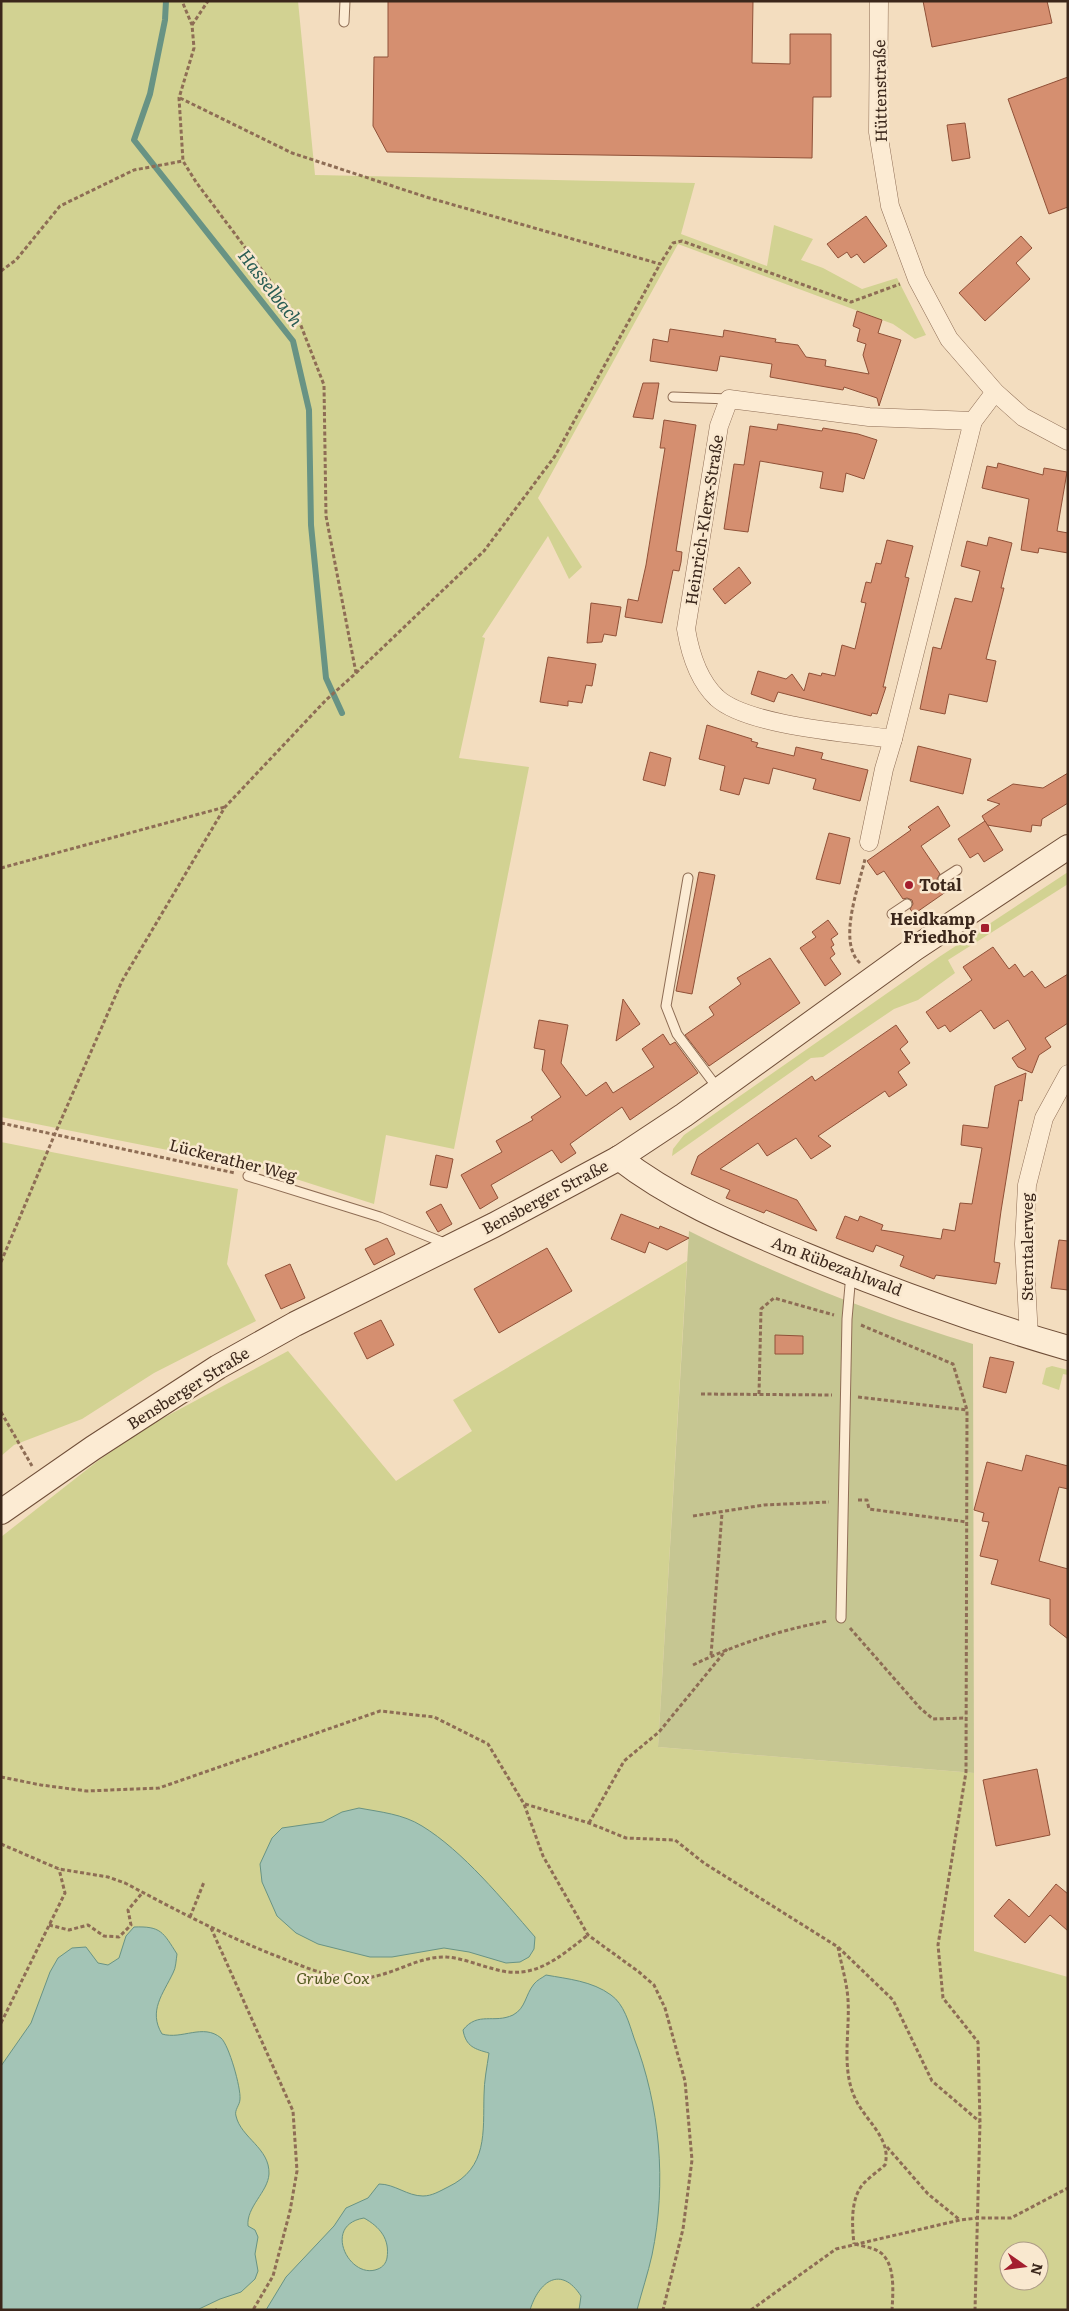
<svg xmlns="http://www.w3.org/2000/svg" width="1069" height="2311" font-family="Literata,serif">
  <rect width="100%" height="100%" fill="#f3ddbf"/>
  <g fill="#d2d292" fill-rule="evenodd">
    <polygon points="1,1 298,1 315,175 695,183 681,234 767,266 774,225 813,239 801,260 823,268 862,289 897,278 926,335 915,339 893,324 678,244 538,498 582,567 569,579 548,536 482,637 485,638 459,758 529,767 454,1149 386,1135 374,1204 268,1170 1,1117"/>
    <polygon points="1068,872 1068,884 948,960 955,973 918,1000 894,1009 823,1057 811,1058 672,1156 673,1149 684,1135 939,957"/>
    <polygon points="1,1142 238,1189 227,1264 256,1321 154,1373 82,1419 14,1445 1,1456"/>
    <path d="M687,1261l-29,486 316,26v178l94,26v333h-1067v-773l98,-77 53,-36 136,-73 108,130 76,-50 -19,-31zM1009,2251h30v30h-30z"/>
    <polygon points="1052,1366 1068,1370 1068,1375 1063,1374 1059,1390 1042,1384 1046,1368"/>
  </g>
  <path fill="#c6c692" d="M689,1231c92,46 185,83 284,113l1,429 -316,-26z"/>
  <g fill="#a3c4b6" stroke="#689384" fill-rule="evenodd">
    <path d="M359,1808c21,4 44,6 63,18 41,25 81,74 113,111l-1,12 -5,8 -9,5 -14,1 -37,-11 -25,-4 -52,9h-22l-52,-13 -22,-11 -19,-17 -15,-34 -2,-18 12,-26 10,-10 41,-6 19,-10z"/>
    <path d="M134,1927c27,-1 29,5 43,27 -1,6 -1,14 -4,19 -10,21 -25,38 -11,61 20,6 41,-11 59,4 8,7 20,50 19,61 0,6 -6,11 -4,17 5,22 34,32 33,58 -1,18 -23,33 -21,52l7,4 3,7 -3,17 3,17 -3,8 -14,13 -21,7 -21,10 -198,1v-244l30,-43 19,-51 8,-14 14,-10 14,-1 12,16 10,2 11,-7 7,-22z"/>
    <path d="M546,1975c22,4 46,6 65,20 13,9 18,28 23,43 26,68 33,145 18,217 -4,18 -10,36 -15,55h-58l2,-14c-20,-31 -42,-15 -51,14h-264l20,-33 48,-51 12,-18 22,-10 11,-14c16,0 28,12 44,12 9,0 17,-5 25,-9 40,-19 35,-55 36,-92 0,-14 3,-28 5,-42 -14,-4 -23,-6 -26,-23 15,-19 31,-6 50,-15 13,-7 12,-20 21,-31 3,-4 8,-6 12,-9zM364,2218c16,9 26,21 23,40 -1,5 -4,9 -9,11 -28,12 -57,-44 -14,-51z"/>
  </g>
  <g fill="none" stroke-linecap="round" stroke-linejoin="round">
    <polyline stroke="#689384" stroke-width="6" points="166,1 165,20 150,94 134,140 293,341 309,410 311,525 326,678 342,713"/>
  </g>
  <g fill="#d58f70" stroke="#905138">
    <polygon points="388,1 753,1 752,63 790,64 790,34 831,34 831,97 813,97 812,158 387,152 373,126 374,57 388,57"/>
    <polygon points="923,1 1047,1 1052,23 932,47"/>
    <polygon points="1068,77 1068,207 1049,214 1008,99"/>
    <polygon points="965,123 970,158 952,161 947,125"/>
    <polygon points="866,216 887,246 864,263 857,254 851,258 847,252 838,258 827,244"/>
    <polygon points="1021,236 1032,248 1016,263 1030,279 985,321 959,293"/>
    <polygon points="857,311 882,320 878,333 901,340 879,406 877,398 844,387 843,390 770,377 772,364 720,356 717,371 650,361 653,339 668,342 670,329 723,337 724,330 776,339 775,342 798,345 806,357 826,360 825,366 869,374 863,355 866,344 857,341 860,329 853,326"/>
    <polygon points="643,383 659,383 653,419 633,417"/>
    <polygon points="664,420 696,425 676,551 682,552 681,562 679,571 673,570 662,623 625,617 628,599 638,601 646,565 665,448 660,448"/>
    <polygon points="778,424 822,431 823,428 858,434 877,440 864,479 846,473 843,492 820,488 823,472 760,461 748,532 724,529 734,464 744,465 750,426 777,430"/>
    <polygon points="998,463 1043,475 1044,468 1067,472 1057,531 1068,533 1068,553 1039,548 1038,553 1021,550 1029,499 982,488 987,466 997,468"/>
    <polygon points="989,537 1012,543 1001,588 1004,588 986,659 996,661 987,702 949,694 945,714 920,709 933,647 941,649 955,598 972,602 980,571 961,566 967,541 987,546"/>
    <polygon points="887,540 913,546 905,577 909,578 883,687 886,687 877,714 872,713 871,716 778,692 774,702 751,694 758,671 786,679 792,674 804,691 809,673 821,676 822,673 835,676 842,645 855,649 866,603 861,602 866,582 871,583 876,563 881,564"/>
    <polygon points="739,567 751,583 725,604 713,589"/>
    <polygon points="591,603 621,607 616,636 604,634 602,642 587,643"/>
    <polygon points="548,657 596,664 592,686 586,685 582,703 568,701 568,706 540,702"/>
    <polygon points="707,725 752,739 751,741 758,743 756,747 794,756 796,747 823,753 821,759 868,770 860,801 813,789 816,779 773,768 769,784 744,778 739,795 720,790 725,766 699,759"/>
    <polygon points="918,746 971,759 963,794 910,781"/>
    <polygon points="650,752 671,758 665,786 643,780"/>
    <polygon points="1068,773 1068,803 1042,819 1041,826 1032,825 1031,832 987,825 982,816 1000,804 987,800 1013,784 1043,788"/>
    <polygon points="938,806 950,826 921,846 940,874 937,879 938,883 943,885 947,884 950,889 914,914 910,909 913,904 912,900 907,898 903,899 884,871 877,875 867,861 911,830 908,827"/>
    <polygon points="985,821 1003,850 984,862 978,853 970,858 958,839"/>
    <polygon points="829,833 850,838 840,884 816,879"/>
    <polygon points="699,872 715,875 692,994 676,991"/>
    <polygon points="828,920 838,934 831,939 834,945 831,947 835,954 830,958 841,974 825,986 800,948 816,937 812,932"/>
    <polygon points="993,947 1009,969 1015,964 1024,977 1032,971 1045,988 1068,974 1068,1023 1045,1038 1051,1047 1039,1055 1032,1073 1018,1067 1012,1058 1026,1049 1008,1020 994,1029 981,1010 950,1032 945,1025 938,1029 926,1012 972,980 963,967"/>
    <polygon points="770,958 800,1003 709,1066 685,1035 714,1015 709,1007 741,984 737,978"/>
    <polygon points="623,999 640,1024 616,1041"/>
    <polygon points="539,1020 568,1025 561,1063 586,1096 606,1082 613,1093 654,1067 642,1049 663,1034 670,1045 675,1042 698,1073 630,1120 622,1107 570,1144 576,1153 561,1163 552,1150 491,1185 498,1198 480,1209 461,1175 502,1152 496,1141 533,1120 531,1117 561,1097 542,1070 545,1050 534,1048"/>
    <polygon points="896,1025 908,1042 900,1049 910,1063 898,1072 907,1085 889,1097 885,1091 818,1136 831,1146 811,1159 796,1138 767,1156 758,1143 720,1169 797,1200 817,1231 766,1210 764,1213 726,1198 730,1190 691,1174 698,1156 812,1076 815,1081"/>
    <polygon points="1026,1073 1022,1101 1019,1100 1001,1211 994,1262 1000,1263 996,1284 936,1275 934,1279 900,1266 904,1256 876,1245 873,1252 836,1238 845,1216 858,1221 860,1216 883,1225 881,1230 941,1239 943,1229 955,1231 960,1203 972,1204 982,1148 961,1145 963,1125 988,1128 995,1086"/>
    <polygon points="436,1155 453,1159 447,1188 430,1185"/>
    <polygon points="441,1204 452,1224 438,1232 426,1212"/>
    <polygon points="621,1214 659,1229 660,1226 689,1238 667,1250 649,1242 645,1253 611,1239"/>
    <polygon points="387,1238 395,1254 374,1265 365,1249"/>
    <polygon points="1059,1240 1068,1241 1068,1290 1051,1288"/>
    <polygon points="547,1248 572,1291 499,1333 474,1289"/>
    <polygon points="290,1264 305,1298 281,1309 265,1275"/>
    <polygon points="381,1320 394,1345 367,1359 354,1333"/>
    <polygon points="775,1335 803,1336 803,1354 775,1354"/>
    <polygon points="990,1357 1014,1362 1006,1393 983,1387"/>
    <polygon points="1026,1455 1068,1466 1068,1489 1059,1487 1039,1561 1068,1569 1068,1639 1050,1625 1050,1599 991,1584 998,1560 980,1556 989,1522 982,1521 984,1513 974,1510 987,1462 1022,1471"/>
    <polygon points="1037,1769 1050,1835 996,1846 983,1780"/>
    <polygon points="1056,1884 1068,1894 1068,1931 1050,1915 1025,1943 994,1916 1009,1899 1029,1917"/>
  </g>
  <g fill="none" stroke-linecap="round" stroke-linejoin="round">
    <defs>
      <g id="lane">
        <polyline points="344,22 345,1"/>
        <polyline points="673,397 729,399"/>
        <polyline points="688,878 666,1006 677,1034 719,1090"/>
        <polyline points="943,879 957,870"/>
        <polyline points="892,914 907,904"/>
        <polyline points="248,1176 380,1217 447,1244"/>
        <polyline points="841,1618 847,1319 851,1274"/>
      </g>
      <g id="street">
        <polyline points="879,1 878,132 890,206 917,279 949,339 995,392 1023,417 1068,441"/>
        <path d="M893,739c-43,-6 -145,-13 -176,-41 -19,-18 -27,-45 -31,-69l33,-203 10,-27 140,18 104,4"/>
        <polyline points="869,842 884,769 893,739 973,421 995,392"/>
        <polyline points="1029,1337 1024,1244 1027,1185 1044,1118 1068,1074"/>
      </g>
      <g id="secondary">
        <path d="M619,1158c55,43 120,69 184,96 86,36 175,68 265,94"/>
        <polyline points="1,1512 93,1448 218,1367 295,1324 494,1225 619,1158 684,1115 914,949 1068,847"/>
      </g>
    </defs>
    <use href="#lane" stroke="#8e6d55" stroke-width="11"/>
    <use href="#street" stroke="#8e6d55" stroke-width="19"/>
    <use href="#secondary" stroke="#6f4e38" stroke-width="26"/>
    <g stroke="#8e6d55" stroke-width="3" stroke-dasharray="4 2.5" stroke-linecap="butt">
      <polyline points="192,25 208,1"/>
      <polyline points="180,98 292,153 426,197 660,264 673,243 682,241 851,302 900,284"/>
      <polyline points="1,271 16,260 60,206 134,170 183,161"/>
      <polyline points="356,673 484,551 555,456 660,264"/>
      <polyline points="1,868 225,807"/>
      <path d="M860,963c-23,-21 -1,-77 5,-104"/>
      <polyline points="1,1123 235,1173"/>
      <polyline points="1,1262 54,1136 122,981 225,807 326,700 356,673 326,516 324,385 298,318 196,182 183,161 179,98 194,48 192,25 182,1"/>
      <polyline points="861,1325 953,1364 967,1410 966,1772 938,1945 943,1998 978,2042 980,2122 975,2310"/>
      <polyline points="701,1394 832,1395"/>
      <polyline points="759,1394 761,1309 774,1298 834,1315"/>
      <polyline points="858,1397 967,1410"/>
      <polyline points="1,1412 32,1466"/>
      <polyline points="858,1500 867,1500 869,1509 967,1522"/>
      <polyline points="693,1516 764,1505 829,1502"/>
      <polyline points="850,1628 920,1708 933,1719 966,1718"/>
      <polyline points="711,1655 722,1513"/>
      <path d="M693,1665c43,-21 88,-35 135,-44"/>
      <polyline points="1,1777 41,1785 87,1791 159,1788 380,1711 434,1717 488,1744 524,1804 543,1856 588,1935 639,1972 654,1985 665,2008 685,2081 692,2160 683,2229 663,2310"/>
      <polyline points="525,1804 589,1823 626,1838 675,1840 704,1863 838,1947 893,2000 932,2081 980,2122"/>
      <polyline points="589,1823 624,1761 659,1732 727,1649"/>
      <path d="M1,1844l58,25 49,8 17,6c51,27 100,53 154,74 28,11 52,22 83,21 29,-1 55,-22 84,-21 16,1 32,8 48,12 40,12 64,-11 94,-34"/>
      <polyline points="190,1917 204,1882"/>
      <polyline points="49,1925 69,1930 88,1925 104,1936 119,1937 131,1925 128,1910 143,1892"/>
      <polyline points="211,1928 293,2111 297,2171 290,2211 273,2276 253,2310"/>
      <path d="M838,1947c3,17 9,35 10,53 2,32 -7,68 7,98 10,23 37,40 30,67 -7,6 -15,12 -21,18 -14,15 -12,42 -10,61"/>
      <polyline points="1,2023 65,1893 59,1869"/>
      <polyline points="887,2147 928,2194 960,2220"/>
      <path d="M855,2244c6,2 16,3 23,7 18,10 15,41 14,59"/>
      <polyline points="215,2309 216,2310"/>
      <polyline points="751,2310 836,2249 960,2220 978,2218 1011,2218 1068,2188"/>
    </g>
    <use href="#lane" stroke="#fcebd3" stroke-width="9"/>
    <use href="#street" stroke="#fcebd3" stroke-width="18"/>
    <use href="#secondary" stroke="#fcebd3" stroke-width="24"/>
  </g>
  <g fill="#a41e2e" stroke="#f9e8cf" stroke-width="2">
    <circle cx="909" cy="885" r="5"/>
    <rect x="980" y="923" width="10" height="10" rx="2.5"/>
  </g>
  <g text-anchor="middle" stroke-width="5" stroke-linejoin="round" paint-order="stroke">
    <g font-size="16" fill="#3b271b" stroke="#f9e8cf">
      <text transform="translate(880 91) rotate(-91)" y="6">Hüttenstraße</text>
      <text transform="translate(704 520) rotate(-81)" y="6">Heinrich-Klerx-Straße</text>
      <text transform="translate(233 1160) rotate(14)" y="6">Lückerather Weg</text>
      <text transform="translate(545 1197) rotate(-28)" y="6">Bensberger Straße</text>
      <text transform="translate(1027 1247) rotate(-90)" y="6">Sterntalerweg</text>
      <text transform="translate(837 1266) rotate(21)" y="6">Am Rübezahlwald</text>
      <text transform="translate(188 1388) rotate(-32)" y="6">Bensberger Straße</text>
    </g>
    <g font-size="16" font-weight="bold" fill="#3b271b" stroke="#f9e8cf" text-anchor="start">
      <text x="919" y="891">Total</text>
      <text x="975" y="925" text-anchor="end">Heidkamp<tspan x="975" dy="18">Friedhof</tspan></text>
    </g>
    <g font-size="16" font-style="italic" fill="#525a1f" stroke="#f9e8cf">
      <text x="333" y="1984">Grube Cox</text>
    </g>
    <g font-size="18" font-style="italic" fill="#295d54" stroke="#f9e8cf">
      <text transform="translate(270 288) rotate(52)" y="6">Hasselbach</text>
    </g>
  </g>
  <rect width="1069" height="2311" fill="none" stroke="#3b271b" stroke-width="5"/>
  <g transform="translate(1024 2266) rotate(104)"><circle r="24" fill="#f9e8cf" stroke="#ad9b87"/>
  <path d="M0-4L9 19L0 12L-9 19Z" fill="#a41e2e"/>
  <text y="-8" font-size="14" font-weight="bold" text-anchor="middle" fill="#3b271b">N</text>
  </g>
</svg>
